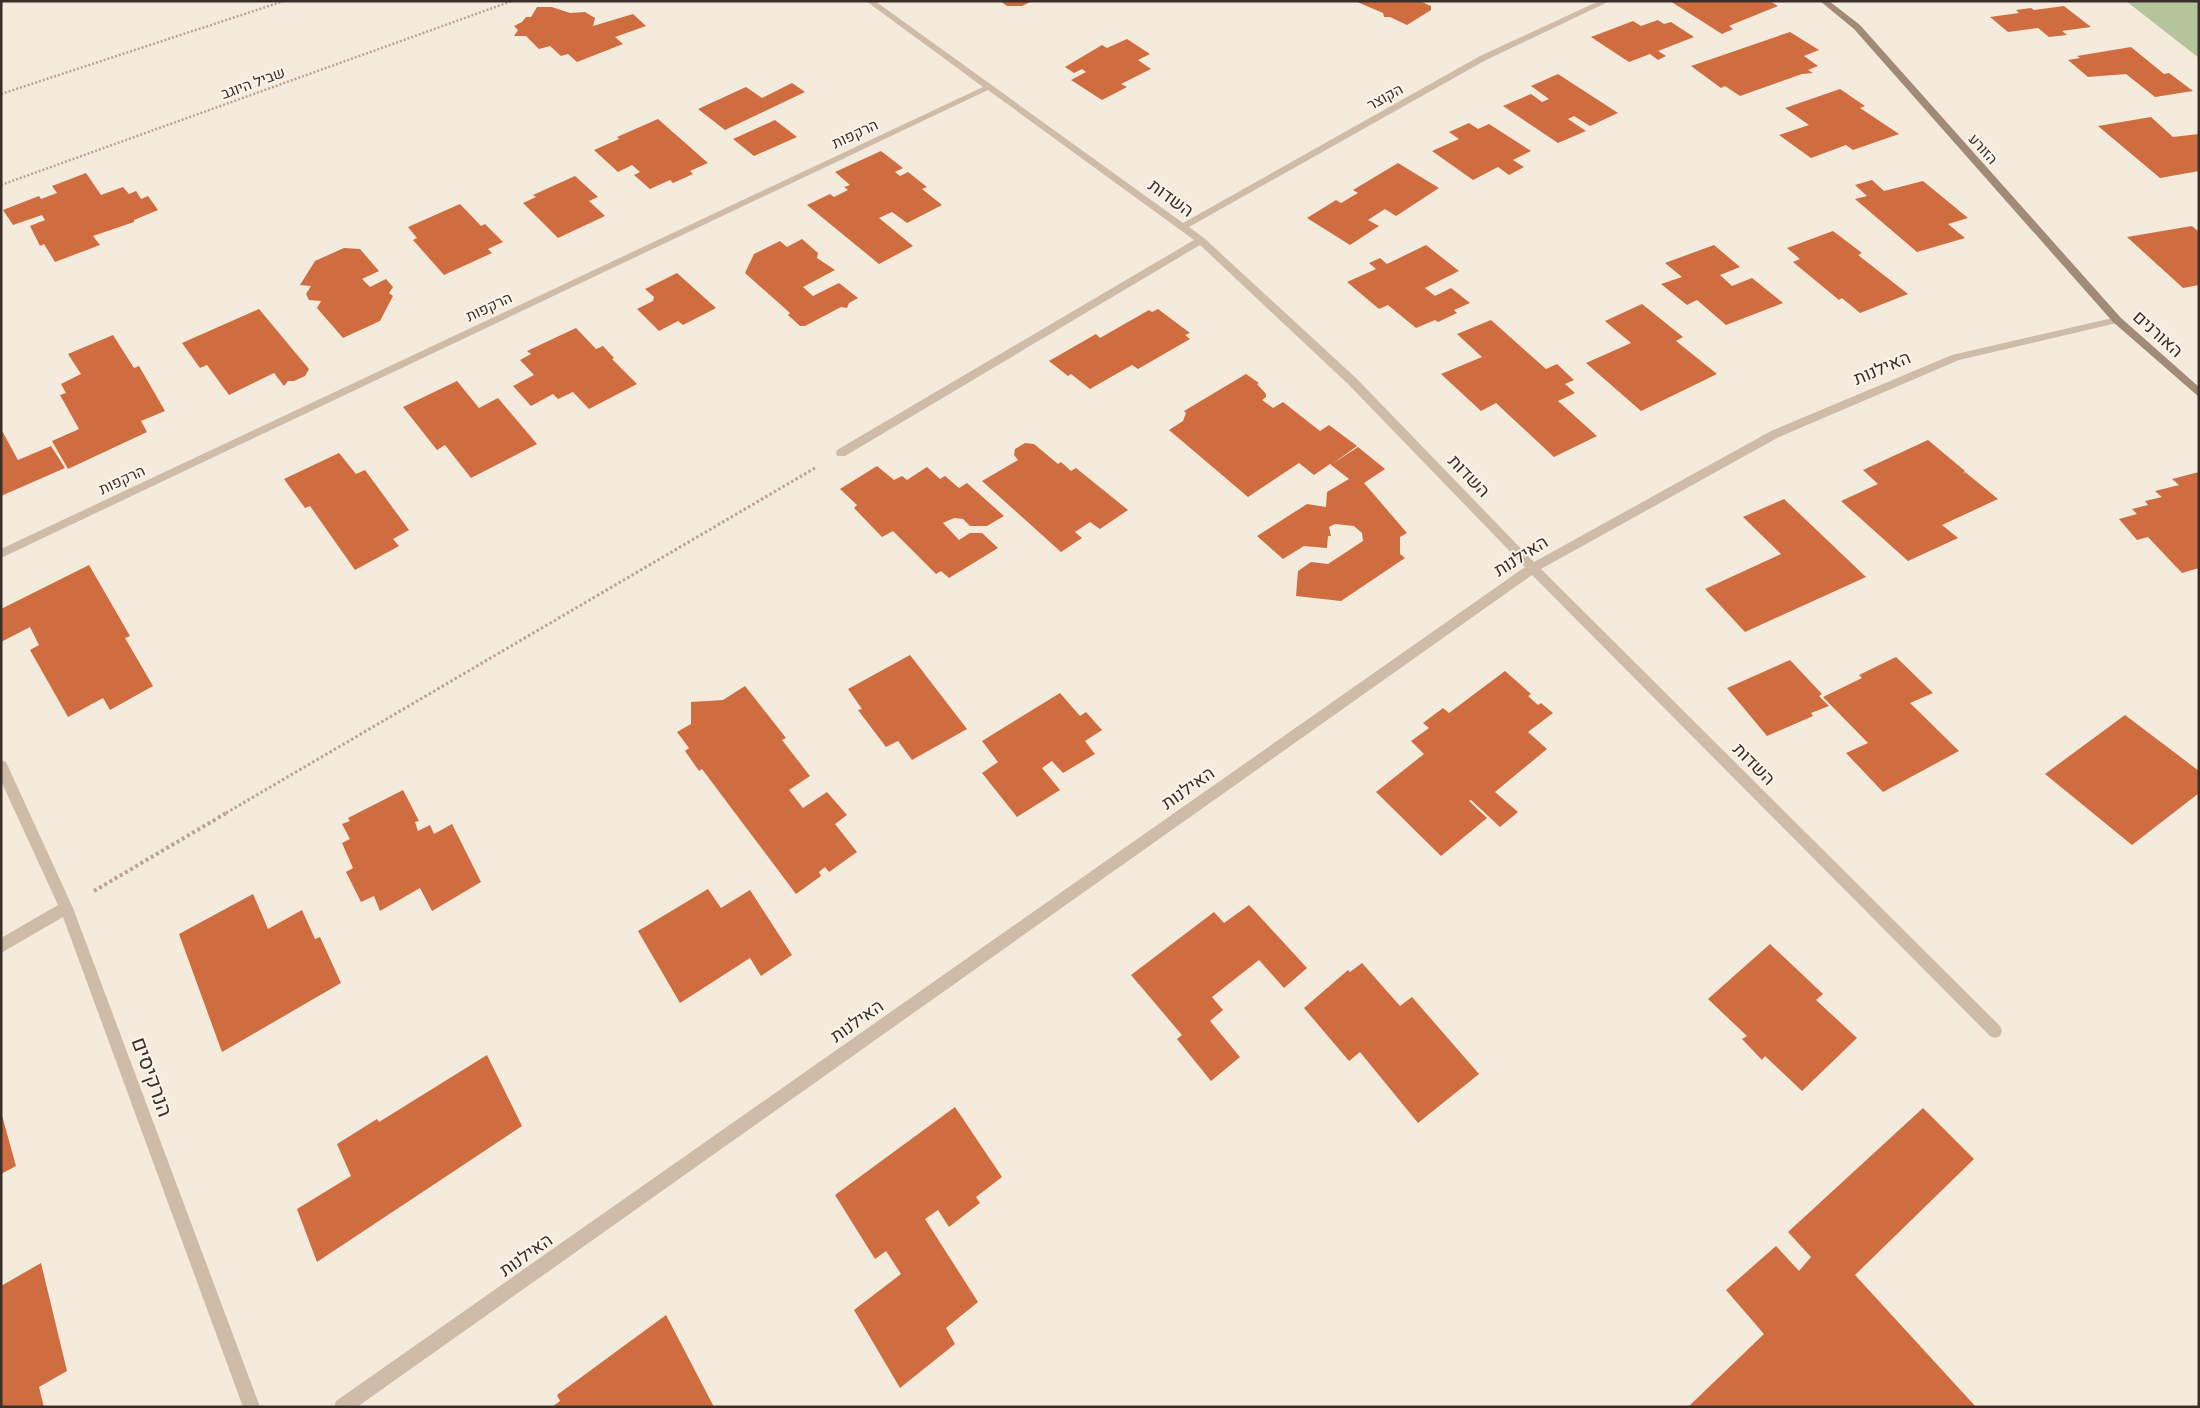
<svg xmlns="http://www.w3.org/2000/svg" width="2200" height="1408" font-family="'Archivo Narrow',Heebo,sans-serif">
  <rect width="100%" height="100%" fill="#f4ebdd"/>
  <polygon fill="#b4c59b" points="2126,1 2199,1 2199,58"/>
  <g fill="#cf6c40">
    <polygon points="1000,1 1032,1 1022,6 1007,6"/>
    <polygon points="1355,1 1420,1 1431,6 1431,10 1407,25 1390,17 1384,17 1383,13"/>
    <polygon points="1670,1 1770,1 1778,6 1736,23 1729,26 1733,29 1722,34"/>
    <polygon points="2064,6 2091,27 2062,31 2067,35 2049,37 2038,28 2008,32 1990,17 2019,13 2016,10 2031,8 2034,10"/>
    <polygon points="537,7 552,7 570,13 585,12 595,18 593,26 633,14 646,26 615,37 623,44 577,62 568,54 561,56 550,46 539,49 526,36 514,36 518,30 514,26 522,22 526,17 531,17"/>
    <polygon points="1658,20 1664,24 1671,22 1694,37 1658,51 1666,56 1658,60 1650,54 1629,62 1591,37 1633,21 1641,26"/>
    <polygon points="1790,32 1819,50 1804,56 1818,66 1808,70 1813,73 1802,74 1740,96 1725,86 1721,88 1691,66"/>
    <polygon points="1127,39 1150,54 1138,60 1151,69 1121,84 1127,87 1102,100 1071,80 1086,72 1082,69 1074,73 1065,67 1102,45 1107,48"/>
    <polygon points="2131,47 2164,74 2169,73 2193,91 2155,97 2126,74 2088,77 2068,60 2080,58 2077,56"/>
    <polygon points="1558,74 1618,113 1590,126 1574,116 1568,119 1586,131 1558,143 1503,106 1531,94 1542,102 1549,99 1531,86"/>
    <polygon points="792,83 805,92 725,130 698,109 746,87 762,98"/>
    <polygon points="1840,89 1865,106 1860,108 1899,134 1853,150 1846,145 1811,158 1779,135 1809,125 1785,108"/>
    <polygon points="2151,117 2173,137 2199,134 2199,171 2160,178 2098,126"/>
    <polygon points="658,119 708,163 690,171 693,174 673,183 670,180 650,189 634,175 640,172 632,165 618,172 594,150 619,139 617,137"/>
    <polygon points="775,120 797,137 754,156 733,139"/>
    <polygon points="1469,123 1478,129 1489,124 1531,151 1513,160 1524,167 1509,175 1498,167 1473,180 1432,151 1459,139 1449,132"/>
    <polygon points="881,151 903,168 895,172 900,176 908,172 927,187 922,189 942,205 907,223 892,212 879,218 913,246 879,264 807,205 830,194 834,197 848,190 844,187 850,185 835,172"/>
    <polygon points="1398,163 1439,188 1396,216 1385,209 1368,220 1379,226 1350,245 1307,218 1336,200 1341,203 1358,193 1353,190"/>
    <polygon points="86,173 101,195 123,187 129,194 136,191 141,199 148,196 158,210 134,220 134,222 93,236 100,245 55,262 44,244 40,246 30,226 45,220 42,215 13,225 3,210 39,196 41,199 57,193 52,186"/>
    <polygon points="575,176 598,197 589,201 605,216 558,238 523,203 536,197 533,195"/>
    <polygon points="1872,180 1884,191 1923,181 1968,218 1948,224 1965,238 1917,252 1855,199 1867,196 1855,185"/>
    <polygon points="460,204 481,226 485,224 503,242 488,249 492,253 444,275 413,240 417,238 408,227"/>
    <polygon points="2192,226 2199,232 2199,285 2183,288 2127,237"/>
    <polygon points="1833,231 1862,253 1858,255 1908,294 1860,313 1842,298 1839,300 1793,262 1800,259 1787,248"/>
    <polygon points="802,239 818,253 817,258 835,270 803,287 813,296 839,283 858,298 849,303 847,308 841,307 805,326 800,326 788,315 790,313 745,273 754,254 780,241 787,247"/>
    <polygon points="1426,245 1459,271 1425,288 1435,296 1451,288 1470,303 1454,310 1457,313 1438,322 1435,320 1416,328 1388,305 1379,309 1347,282 1376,269 1369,263 1380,258 1387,264"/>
    <polygon points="1714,245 1740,267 1720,275 1732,286 1752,278 1783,303 1726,325 1697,300 1687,305 1661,284 1682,277 1665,263"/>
    <polygon points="344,248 360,249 379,271 362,279 370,287 386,279 393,287 389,293 393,296 380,321 343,338 317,308 321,301 309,300 306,294 311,286 300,285 315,261"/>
    <polygon points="677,273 716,308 683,325 678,321 659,331 637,309 653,301 654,297 645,289"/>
    <polygon points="1642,304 1683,337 1676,341 1717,374 1641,411 1586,363 1631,343 1605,321"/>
    <polygon points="259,309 309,369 305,376 294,381 288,381 284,386 274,373 229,395 207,365 200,368 182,343"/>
    <polygon points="1158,309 1190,333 1185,335 1190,339 1138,369 1132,365 1090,389 1071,374 1068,376 1049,361 1096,334 1100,338 1149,310 1152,312"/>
    <polygon points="1491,320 1546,369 1557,364 1574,380 1565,384 1575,393 1558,401 1597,436 1554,457 1496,403 1481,411 1441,374 1482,357 1457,334"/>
    <polygon points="576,328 596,349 603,346 614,358 612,359 637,384 589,409 573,392 558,399 553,394 531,406 513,386 534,375 520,360 531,354 527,351"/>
    <polygon points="113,335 134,368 139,366 165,411 141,421 147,432 68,469 52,441 79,429 60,395 66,393 61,384 81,374 68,354"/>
    <polygon points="1246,374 1259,383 1257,384 1266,394 1266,397 1262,400 1273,408 1283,402 1320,431 1329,425 1357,446 1332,464 1358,447 1385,469 1364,483 1407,533 1400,537 1400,554 1405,558 1341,601 1296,596 1298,571 1311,562 1328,564 1363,541 1362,533 1354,526 1335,524 1329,527 1331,536 1328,536 1327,548 1304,546 1283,559 1257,536 1307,504 1326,507 1327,492 1349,479 1330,464 1314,475 1299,463 1248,497 1169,430 1183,421 1186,413 1184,411"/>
    <polygon points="457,381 479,408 498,398 537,444 471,478 445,445 437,450 403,407"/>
    <polygon points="1,429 18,460 51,446 65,468 1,496"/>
    <polygon points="1928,440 1965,471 1962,474 1965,472 1998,499 1942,525 1958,538 1908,561 1841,501 1878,484 1863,470"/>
    <polygon points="1025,443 1034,444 1058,464 1061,462 1071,471 1076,468 1128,510 1100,529 1090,522 1075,532 1082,538 1061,552 982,481 1018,460 1014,455 1015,449"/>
    <polygon points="339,453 356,474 365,470 409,530 393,539 399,546 355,570 310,506 305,508 284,479"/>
    <polygon points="877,466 894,480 902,476 907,480 927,467 940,479 945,476 959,488 967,483 1004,516 987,526 970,526 963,519 954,518 943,523 959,540 970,533 982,533 998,548 949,578 941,571 936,574 893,531 882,537 854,508 857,505 840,489"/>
    <polygon points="2199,472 2199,568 2182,573 2148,537 2137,540 2119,519 2137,514 2132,509 2148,505 2145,501 2162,497 2155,491 2179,485 2172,479"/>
    <polygon points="1784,499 1866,577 1745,632 1705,589 1781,554 1743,517"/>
    <polygon points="89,565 130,636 125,638 153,686 110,710 103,698 68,717 30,650 39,645 30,627 1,642 1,609"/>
    <polygon points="910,655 967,729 912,760 898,741 886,747 858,710 862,709 848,689"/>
    <polygon points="1896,657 1933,693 1910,703 1959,751 1883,792 1846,753 1868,743 1823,697 1862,678 1859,675"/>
    <polygon points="1790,660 1822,694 1819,696 1829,706 1811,713 1813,716 1767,736 1727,688"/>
    <polygon points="1505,671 1531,694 1528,696 1538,705 1541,703 1553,713 1528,732 1547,749 1495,792 1518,812 1500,827 1471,800 1469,801 1487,818 1441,856 1376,792 1424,754 1411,741 1429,728 1423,723 1443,708 1449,713"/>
    <polygon points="745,686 786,738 782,740 810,776 789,790 803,808 827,792 847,815 835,824 857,852 829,872 825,867 819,872 821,876 796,894 702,769 699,771 685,751 689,748 677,732 691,724 691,702 723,700"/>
    <polygon points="1060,693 1080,716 1086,712 1102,730 1085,741 1095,754 1063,773 1052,761 1042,768 1060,790 1017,817 982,773 998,762 982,741"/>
    <polygon points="2125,715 2199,771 2199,793 2132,845 2045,774"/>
    <polygon points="403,790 419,821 415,822 418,831 430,825 434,834 452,824 481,882 432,911 420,888 380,911 374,896 361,902 346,872 353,868 342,843 350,839 342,824 350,821 348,818"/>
    <polygon points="708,889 721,908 750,890 792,955 761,976 750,958 680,1003 638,931"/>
    <polygon points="253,894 268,929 302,910 315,939 320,937 341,983 222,1052 179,934"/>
    <polygon points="1249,905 1307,968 1284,988 1259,960 1212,997 1223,1010 1210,1021 1240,1057 1211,1081 1177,1039 1182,1035 1131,975 1214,912 1224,923"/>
    <polygon points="1770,944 1823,994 1816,1000 1857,1038 1802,1091 1765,1056 1762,1060 1742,1039 1747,1036 1708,999"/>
    <polygon points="1362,963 1400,1006 1412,997 1479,1074 1418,1123 1360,1052 1349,1061 1304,1008 1348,970 1350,972"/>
    <polygon points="487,1055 522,1126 317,1262 297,1209 351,1176 337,1144 377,1119 379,1122"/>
    <polygon points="955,1107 1002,1177 976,1197 980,1203 949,1227 938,1210 925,1219 978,1302 946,1328 955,1344 900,1388 854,1310 901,1274 886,1251 875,1259 835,1195"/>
    <polygon points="1923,1108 1974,1159 1855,1275 1976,1407 1688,1407 1764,1334 1726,1290 1776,1246 1799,1271 1811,1257 1788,1232"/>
    <polygon points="1,1112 16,1166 1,1174"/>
    <polygon points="41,1263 67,1371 39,1387 44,1407 1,1407 1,1286"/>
    <polygon points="666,1315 714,1407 552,1407 560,1401 557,1395"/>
  </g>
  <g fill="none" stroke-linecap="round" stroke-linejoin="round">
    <g stroke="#baa592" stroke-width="2.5" stroke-dasharray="2 2" stroke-linecap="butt">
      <polyline points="1,94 284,1"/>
      <polyline points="1,185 512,1"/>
    </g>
    <polyline stroke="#baa592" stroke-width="3" stroke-dasharray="2.5 2.5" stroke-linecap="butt" points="226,813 815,468"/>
    <polyline stroke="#baa592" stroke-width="4" stroke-dasharray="3 3" stroke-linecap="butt" points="94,891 228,812"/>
    <g fill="#cebba8" fill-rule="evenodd">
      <polygon points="866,1 875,1 1183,223 1480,56 1599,1 1610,1 1486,60 1189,227 1204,238 1357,379 1534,562 1771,431 1952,355 2117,317 2121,318 2121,322 2117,323 1959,360 1779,437 1541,569 2000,1026 2002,1031 2000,1036 1995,1038 1990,1036 1532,575 357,1407 334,1407 336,1401 1525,567 1349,385 1200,245 845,456 837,456 836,453 837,450 1194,240 988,90 1,558 1,549 983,87"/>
      <polygon points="1,760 6,762 73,908 260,1407 243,1407 63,917 1,953 1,938 58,905 1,781"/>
    </g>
    <polygon fill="#a28a79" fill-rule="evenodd" points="1820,1 1829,1 1860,25 2121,318 2199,387 2199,397 2113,322 1854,29"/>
  </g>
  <g text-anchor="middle" stroke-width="4" stroke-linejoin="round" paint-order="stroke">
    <g font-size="15" fill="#3a2f28" stroke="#fbf4ea">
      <text transform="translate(253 83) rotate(-20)" y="5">שביל היוגב</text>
      <text transform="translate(1385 97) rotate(-29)" y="5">הקוצר</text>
      <text transform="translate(855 134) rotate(-25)" y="5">הרקפות</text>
      <text transform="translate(1983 149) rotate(48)" y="5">הזורע</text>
      <text transform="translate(489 307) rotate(-25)" y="5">הרקפות</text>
      <text transform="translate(122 480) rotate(-25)" y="5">הרקפות</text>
    </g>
    <g font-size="18" fill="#3a2f28" stroke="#fbf4ea">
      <text transform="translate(1171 198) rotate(36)" y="6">השדות</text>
      <text transform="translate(2158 334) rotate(42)" y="6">האורנים</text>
      <text transform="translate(1882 368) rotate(-23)" y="6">האילנות</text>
      <text transform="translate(1469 476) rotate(46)" y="6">השדות</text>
      <text transform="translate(1521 556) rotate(-32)" y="6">האילנות</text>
      <text transform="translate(1754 764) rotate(45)" y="6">השדות</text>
      <text transform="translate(1188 788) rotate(-35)" y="6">האילנות</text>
      <text transform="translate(857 1021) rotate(-35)" y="6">האילנות</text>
      <text transform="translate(526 1255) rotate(-35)" y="6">האילנות</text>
    </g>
    <g font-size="21" fill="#3a2f28" stroke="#fbf4ea">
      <text transform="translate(152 1077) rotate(70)" y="7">הנרקיסים</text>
    </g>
  </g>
  <rect width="2200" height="1408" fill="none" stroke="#3a2f28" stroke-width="5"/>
</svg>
